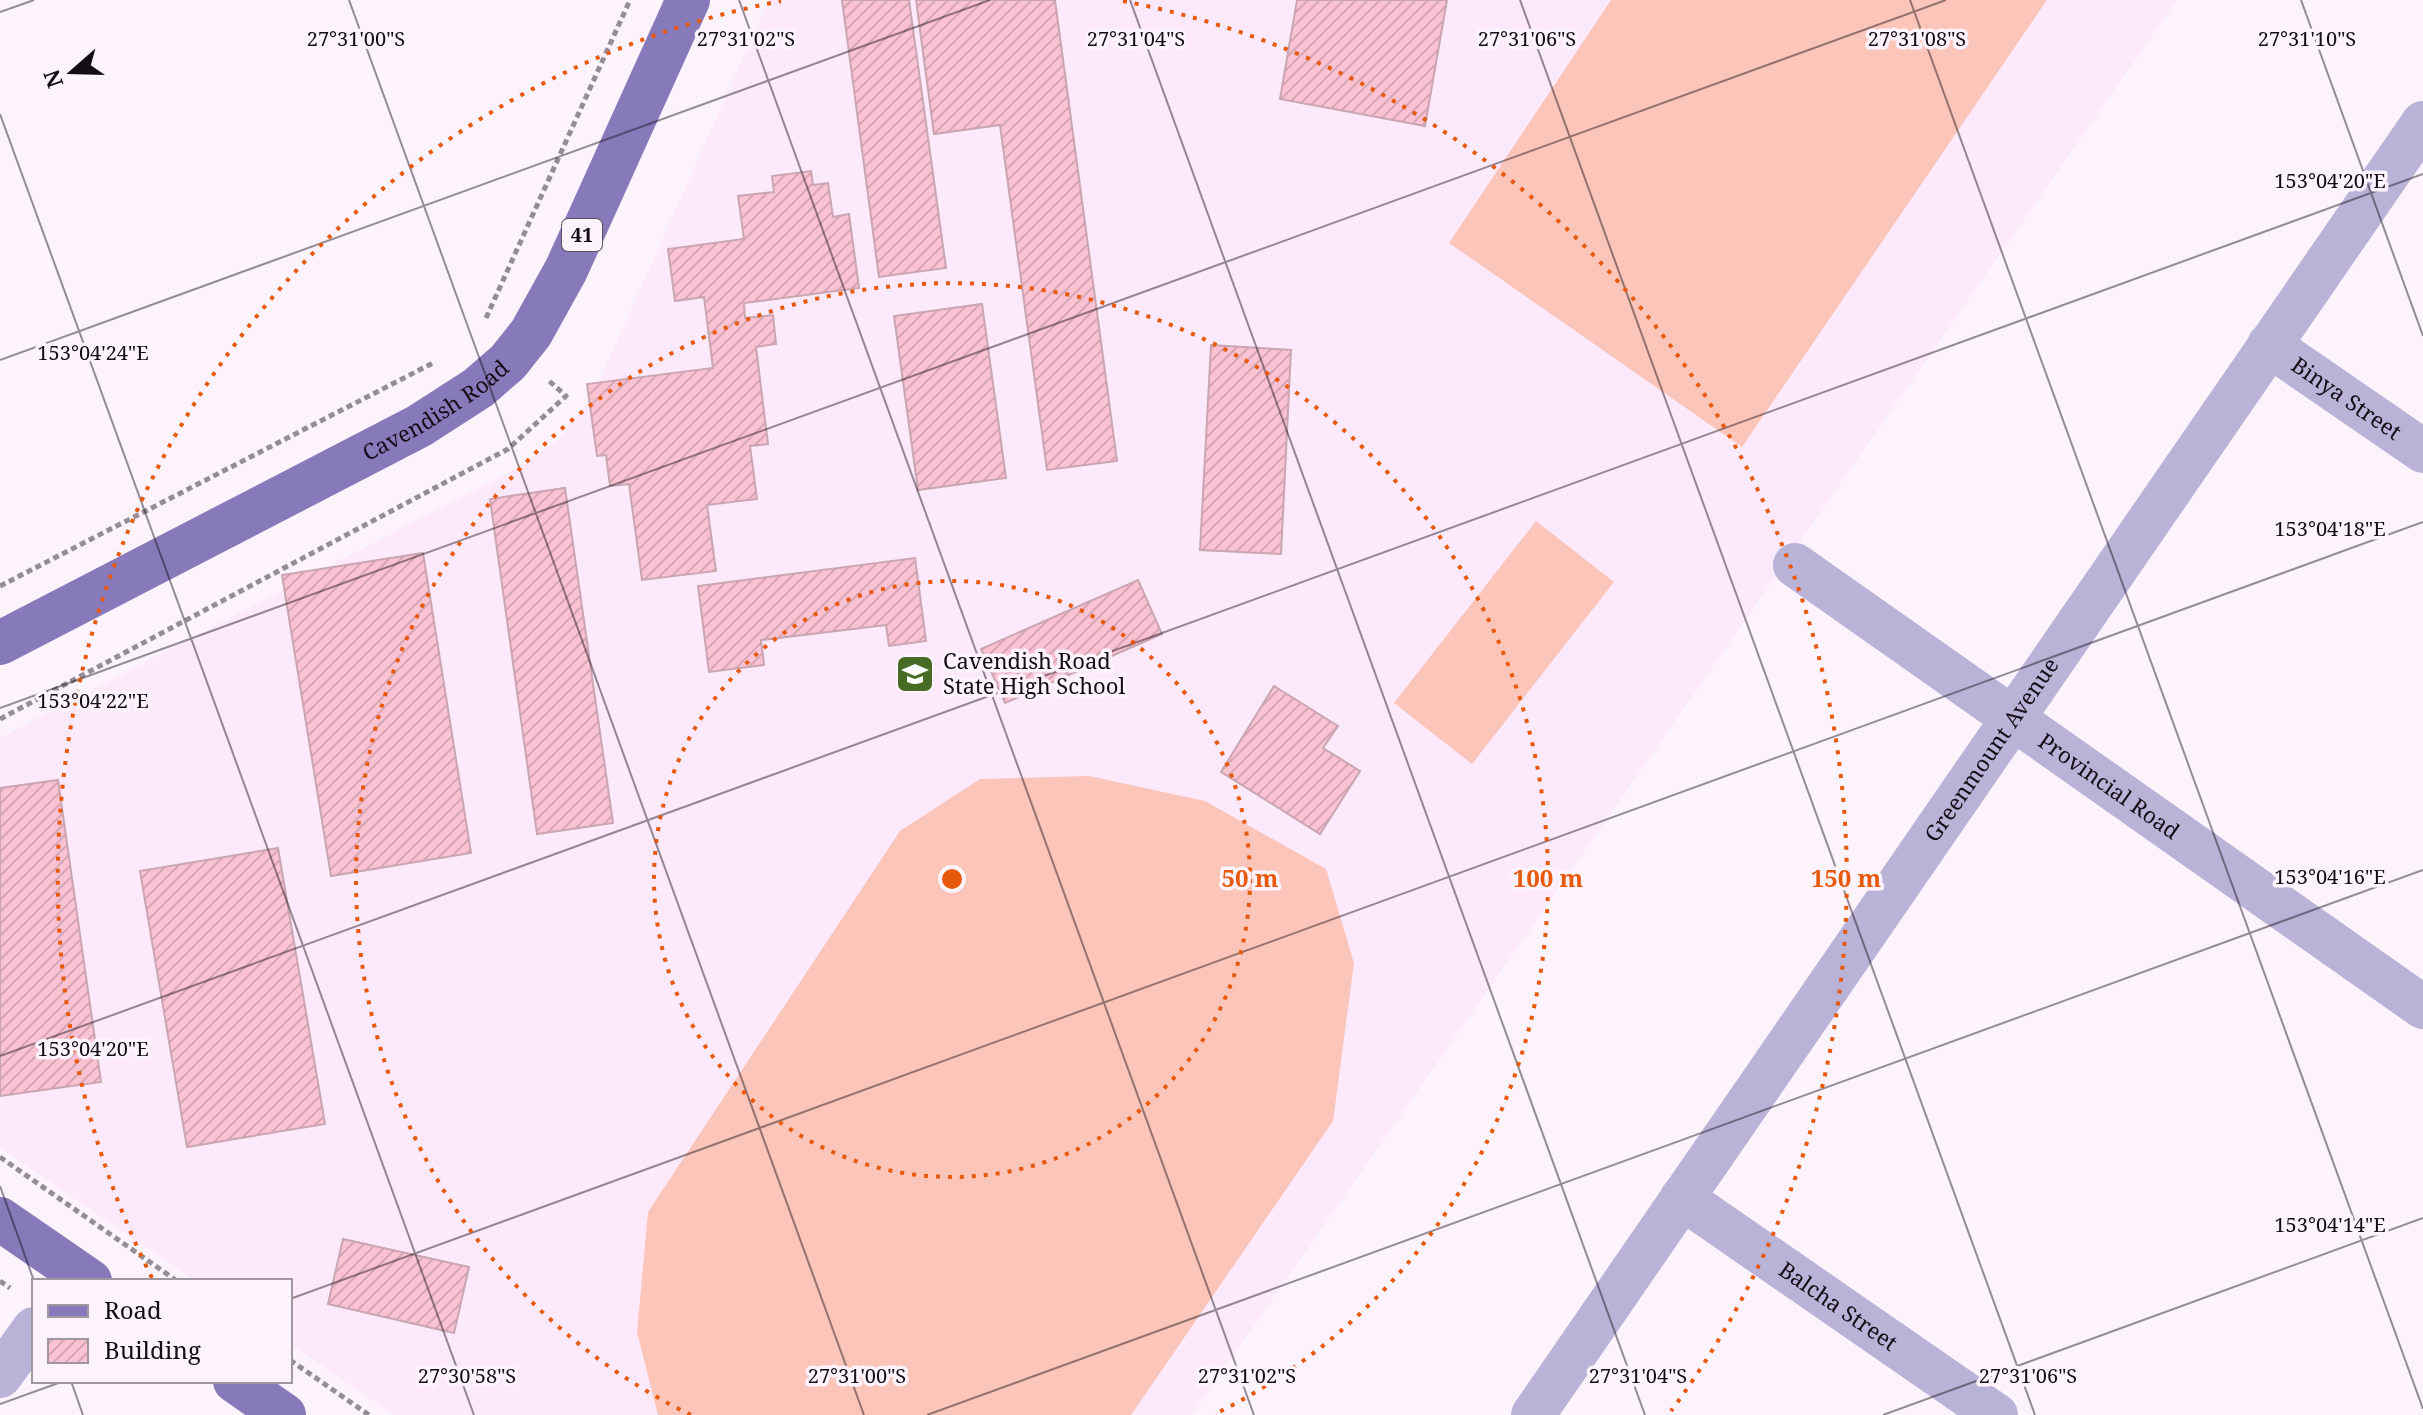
<svg xmlns="http://www.w3.org/2000/svg" width="2423" height="1415" font-family="'Noto Serif',serif">
  <defs>
    <pattern id="building-hatch" width="6" height="6" patternUnits="userSpaceOnUse" patternTransform="scale(2)"><rect width="6" height="6" fill="#fbc2d3"/><path d="M-1 1l2-2M0 6l6-6M5 7l2-2" fill="none" stroke="#d6a6b4"/></pattern>
  </defs>
  <rect width="100%" height="100%" fill="#fdf3fd"/>
  <polygon fill="#fce9fc" points="769,0 2177,0 1192,1415 394,1415 290,1344 290,1281 196,1281 0,1148 0,738 515,469 559,440 595,391"/>
  <g fill="#fcc5ba">
    <polygon points="1611,0 2047,0 1742,447 1449,243"/>
    <polygon points="1536,521 1614,582 1472,764 1394,703"/>
    <polygon points="1089,776 1205,801 1326,869 1354,963 1333,1121 1131,1415 658,1415 637,1332 648,1212 900,831 980,779"/>
  </g>
  <g fill="url(#building-hatch)" stroke="#c9a6b0" stroke-width="2">
    <polygon points="842,0 909,0 946,268 879,277"/>
    <polygon points="916,0 1055,0 1117,461 1047,470 1000,125 934,134"/>
    <polygon points="1297,0 1447,0 1425,126 1280,99"/>
    <polygon points="811,171 813,185 828,183 833,217 849,214 859,288 744,303 745,318 773,315 776,344 756,347 768,444 750,446 757,499 707,505 716,571 642,580 629,484 610,486 606,455 597,456 587,384 713,368 704,297 675,301 668,249 744,239 738,196 774,192 772,176"/>
    <polygon points="982,304 1006,478 918,490 894,316"/>
    <polygon points="1211,345 1291,350 1281,554 1200,550"/>
    <polygon points="565,488 613,823 537,834 490,499"/>
    <polygon points="423,553 471,853 331,876 282,575"/>
    <polygon points="915,558 926,641 889,646 886,625 761,640 764,665 709,672 698,586"/>
    <polygon points="1138,580 1162,634 1005,703 981,649"/>
    <polygon points="1274,686 1338,726 1323,748 1360,771 1320,834 1221,772"/>
    <polygon points="58,780 101,1082 0,1096 0,788"/>
    <polygon points="278,848 325,1124 187,1147 140,871"/>
    <polygon points="343,1239 469,1267 454,1333 328,1304"/>
  </g>
  <g fill="none" stroke-linecap="round" stroke-linejoin="round">
    <g stroke="#958c95" stroke-width="5" stroke-dasharray="6 4" stroke-linecap="butt">
      <polyline points="486,318 630,0"/>
      <polyline points="0,586 433,363"/>
      <polyline points="0,719 508,449 566,396 547,379"/>
      <polyline points="0,1157 177,1281"/>
      <polyline points="0,1281 10,1288"/>
      <polyline points="290,1360 369,1415"/>
    </g>
    <g stroke="#b9b3d8" stroke-width="44">
      <path id="s1" d="M2269,345l154,106"/>
      <path id="s2" d="M1795,565l628,442"/>
      <path id="s3" d="M1682,1198l314,217"/>
      <polyline points="0,1376 34,1329"/>
      <path id="s4" d="M1533,1415l890,-1292"/>
    </g>
    <g stroke="#867abb" stroke-width="44">
      <path id="s5" d="M0,643l419,-217 59,-38 30,-26 23,-29 35,-63 122,-270"/>
      <polyline points="0,1219 90,1281"/>
      <polyline points="235,1381 284,1415"/>
    </g>
  </g>
  <path fill="none" stroke="#150d15" stroke-width="2" stroke-opacity="0.45" d="M349,0l515,1415M739,0l515,1415M1130,0l515,1415M1520,0l515,1415M1910,0l513,1409M2301,0l122,336M0,12l34,-12M0,114l474,1301M0,360l990,-360M0,708l1946,-708M0,1056l2423,-882M0,1186l34,95M290,1299l2133,-777M71,1381l12,34M0,1404l64,-23M927,1415l1496,-545M1883,1415l540,-197"/>
  <g fill="none" stroke="#e8590c" stroke-width="4" stroke-dasharray="4 8">
    <circle cx="952" cy="879" r="298"/>
    <path d="M691 1415A596 596 0 1 1 1213 1415"/>
    <path d="M152 1278A894 894 0 0 1 781 1M1123 1A894 894 0 0 1 1671 1411"/>
  </g>
  <defs>
    <symbol id="school-square" viewBox="-11 -11 22 22"><rect x="-9" y="-9" width="18" height="18" rx="4" fill="#466b25" stroke="#fdf3fd"/><path d="M0-5L7-2L0 1L-7-2ZM-4 1L0 2.5L4 1V4Q0 6-4 4Z" fill="#fff"/></symbol>
  </defs>
  <g fill-rule="evenodd">
    <use href="#school-square" x="893" y="652" width="44" height="44"/>
  </g>
  <g text-anchor="middle" stroke-width="7" stroke-linejoin="round" paint-order="stroke">
    <rect fill="#fdf3fd" stroke="#5b525b" stroke-width="2" x="562" y="219" width="40" height="32" rx="6"/>
    <g font-size="20" font-weight="bold" fill="#150d15">
      <text x="582" y="242">41</text>
    </g>
    <g font-size="22" fill="#150d15" stroke="#fdf3fd">
      <text dy="8" stroke="none"><textPath href="#s1" startOffset="94">Binya Street</textPath></text>
      <text dy="8" stroke="none"><textPath href="#s5" startOffset="494">Cavendish Road</textPath></text>
      <text dy="8" stroke="none"><textPath href="#s4" startOffset="808">Greenmount Avenue</textPath></text>
      <text dy="8" stroke="none"><textPath href="#s2" startOffset="384">Provincial Road</textPath></text>
      <text dy="8" stroke="none"><textPath href="#s3" startOffset="190">Balcha Street</textPath></text>
    </g>
    <g font-size="22" fill="#150d15" stroke="#fdf3fd" text-anchor="start">
      <text x="943" y="669">Cavendish Road<tspan x="943" dy="25">State High School</tspan></text>
    </g>
  </g>
  <g font-size="20" text-anchor="middle" fill="#150d15" stroke="#fdf3fd" stroke-width="7" stroke-linejoin="round" paint-order="stroke">
    <text x="2307" y="46">27°31'10"S</text>
    <text x="356" y="46">27°31'00"S</text>
    <text x="746" y="46">27°31'02"S</text>
    <text x="1136" y="46">27°31'04"S</text>
    <text x="1527" y="46">27°31'06"S</text>
    <text x="1917" y="46">27°31'08"S</text>
    <text x="2330" y="188">153°04'20"E</text>
    <text x="93" y="360">153°04'24"E</text>
    <text x="2330" y="536">153°04'18"E</text>
    <text x="93" y="708">153°04'22"E</text>
    <text x="2330" y="884">153°04'16"E</text>
    <text x="93" y="1056">153°04'20"E</text>
    <text x="2330" y="1232">153°04'14"E</text>
    <text x="467" y="1383">27°30'58"S</text>
    <text x="857" y="1383">27°31'00"S</text>
    <text x="1247" y="1383">27°31'02"S</text>
    <text x="1638" y="1383">27°31'04"S</text>
    <text x="2028" y="1383">27°31'06"S</text>
  </g>
  <circle cx="952" cy="879" r="12" fill="#e8590c" stroke="#fdf3fd" stroke-width="4"/>
  <g font-size="24" text-anchor="middle" font-weight="bold" fill="#e8590c" stroke="#fdf3fd" stroke-width="7" stroke-linejoin="round" paint-order="stroke">
    <text x="1250" y="887">50 m</text>
    <text x="1548" y="887">100 m</text>
    <text x="1846" y="887">150 m</text>
  </g>
  <rect x="32" y="1279" width="260" height="104" fill="#fdf3fd" stroke="#a097a0" stroke-width="2"/>
  <rect x="48" y="1305" width="40" height="12" fill="#867abb" stroke="#a097a0" stroke-width="2"/>
  <text x="104" y="1319" font-size="24" fill="#150d15">Road</text>
  <rect x="48" y="1339" width="40" height="24" fill="url(#building-hatch)" stroke="#a097a0" stroke-width="2"/>
  <text x="104" y="1359" font-size="24" fill="#150d15">Building</text>
  <g transform="translate(72 72) rotate(250)" stroke="#fdf3fd" stroke-width="6" paint-order="stroke">
  <path d="M0-6L14 30L0 20L-14 30Z" fill="#150d15"/>
  <text y="-12" font-size="22" font-weight="bold" text-anchor="middle" fill="#150d15">N</text>
  </g>
</svg>
